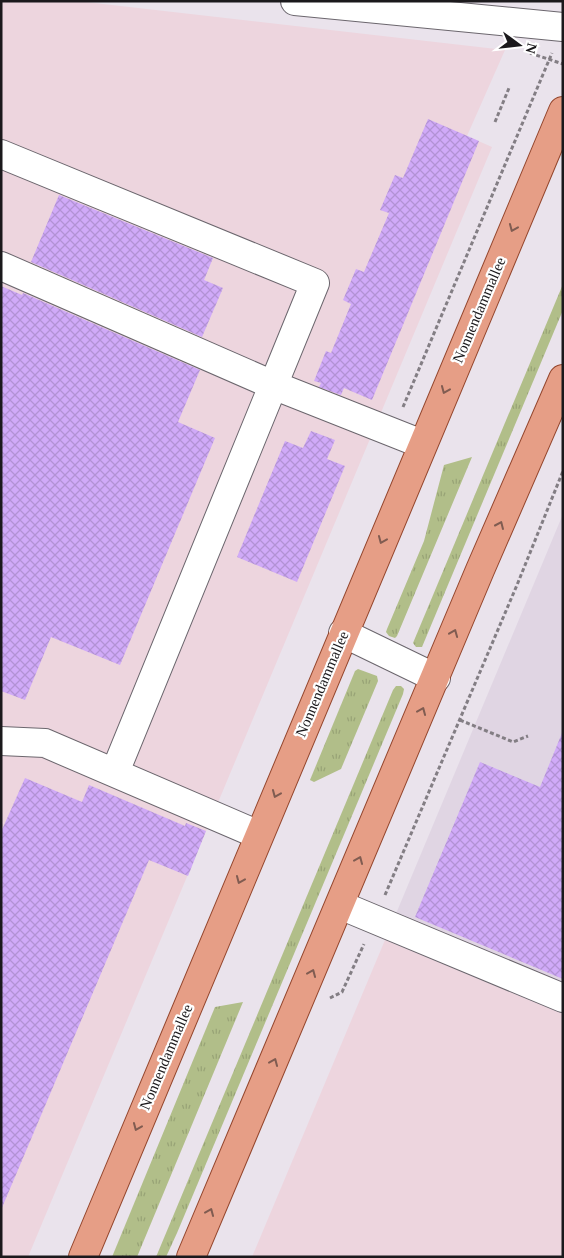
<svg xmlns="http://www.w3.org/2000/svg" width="564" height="1258" font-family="Georgia,serif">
  <defs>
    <pattern id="grass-tufts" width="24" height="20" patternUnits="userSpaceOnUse" patternTransform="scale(1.25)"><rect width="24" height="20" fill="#b1be89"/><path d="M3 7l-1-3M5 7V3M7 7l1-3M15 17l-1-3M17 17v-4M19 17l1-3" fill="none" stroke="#98a376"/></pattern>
    <pattern id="building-cross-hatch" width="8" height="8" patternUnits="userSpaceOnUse" patternTransform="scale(1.25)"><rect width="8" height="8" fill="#d0aaf8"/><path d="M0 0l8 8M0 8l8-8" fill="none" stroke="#b292d4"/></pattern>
  </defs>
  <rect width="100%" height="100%" fill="#eae3ec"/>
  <polygon fill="#e0d5e3" points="563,514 563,1014 385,940"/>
  <g fill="#edd5de">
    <polygon points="1,1 77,1 505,50 467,136 492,147 28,1257 1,1257"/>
    <polygon points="385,940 563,1014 563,1257 252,1257"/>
  </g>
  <g fill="url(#grass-tufts)">
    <polygon points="563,284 563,310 422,647 416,647 413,643"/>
    <polygon points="472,457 397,636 395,638 389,636 386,632 387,629 424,541 444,465"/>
    <polygon points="358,669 377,676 378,681 341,769 314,782 310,780 355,671"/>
    <polygon points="396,686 401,686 404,689 403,694 177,1233 166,1257 156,1257 393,690"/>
    <polygon points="243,1002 137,1257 112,1257 215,1007"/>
  </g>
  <g fill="url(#building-cross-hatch)">
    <polygon points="428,119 479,141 372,400 344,388 341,395 319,387 321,383 314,381 326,351 331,353 351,304 343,300 356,269 364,272 389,213 380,210 395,175 403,178"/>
    <polygon points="59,195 213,258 204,280 223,288 202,337 31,262"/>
    <polygon points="1,286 22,295 23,293 200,370 178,422 215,438 120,665 51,637 25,700 1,691"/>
    <polygon points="311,431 335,440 327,459 345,466 297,582 237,557 285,441 303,448"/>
    <polygon points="562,733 563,733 563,979 415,917 480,762 540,787"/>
    <polygon points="25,778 82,802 89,785 185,826 186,823 206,831 188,876 149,860 1,1210 1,832"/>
  </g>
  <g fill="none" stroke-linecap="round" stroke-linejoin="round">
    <defs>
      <g id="minor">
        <polyline points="295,1 563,27"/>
        <polyline points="1,154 315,283 115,772"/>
        <polyline points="1,266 273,385 422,444"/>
        <polyline points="343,633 436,678"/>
        <polyline points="1,741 45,743 259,835"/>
        <polyline points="340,905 563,998"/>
      </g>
      <g id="major">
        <polyline points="83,1257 563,111"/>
        <polyline points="191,1257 480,570 563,379"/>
      </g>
    </defs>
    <use href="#minor" stroke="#6b666d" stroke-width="30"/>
    <use href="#major" stroke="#94462d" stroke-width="30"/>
    <g stroke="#837e84" stroke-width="3" stroke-dasharray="4 2.5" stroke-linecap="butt">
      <polyline points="530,53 563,64"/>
      <polyline points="495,122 509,88"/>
      <polyline points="403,407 552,53"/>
      <polyline points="460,720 513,742 528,736"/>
      <polyline points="385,895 517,585 563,471"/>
      <polyline points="330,998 342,992 364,944"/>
    </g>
    <use href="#minor" stroke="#fff" stroke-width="28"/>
    <use href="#major" stroke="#e69e86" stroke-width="28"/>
  </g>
  <defs><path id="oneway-chevron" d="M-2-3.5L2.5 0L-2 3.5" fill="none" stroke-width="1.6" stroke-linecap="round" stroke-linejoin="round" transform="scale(1.25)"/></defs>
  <g stroke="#805c51">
    <use href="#oneway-chevron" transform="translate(513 228) rotate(113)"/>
    <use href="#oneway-chevron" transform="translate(445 390) rotate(113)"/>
    <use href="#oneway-chevron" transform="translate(500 525) rotate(-66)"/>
    <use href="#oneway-chevron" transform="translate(382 540) rotate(113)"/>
    <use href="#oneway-chevron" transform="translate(454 633) rotate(-68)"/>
    <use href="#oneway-chevron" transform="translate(422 711) rotate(-67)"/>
    <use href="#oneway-chevron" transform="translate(276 794) rotate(113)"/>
    <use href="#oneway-chevron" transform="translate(359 860) rotate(-67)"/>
    <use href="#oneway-chevron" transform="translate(240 880) rotate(113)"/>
    <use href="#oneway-chevron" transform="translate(312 973) rotate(-67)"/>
    <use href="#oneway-chevron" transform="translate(274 1062) rotate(-67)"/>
    <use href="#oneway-chevron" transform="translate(137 1127) rotate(113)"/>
    <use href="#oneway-chevron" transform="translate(210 1212) rotate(-67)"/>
  </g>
  <g text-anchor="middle" stroke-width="4.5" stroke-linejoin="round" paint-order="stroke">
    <g font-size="15" fill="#1b191c" stroke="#fff">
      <text transform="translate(479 310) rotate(-67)" y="5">Nonnendammallee</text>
      <text transform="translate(322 684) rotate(-67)" y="5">Nonnendammallee</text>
      <text transform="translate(166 1057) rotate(-67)" y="5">Nonnendammallee</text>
    </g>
  </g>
  <rect width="564" height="1258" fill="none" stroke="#1b191c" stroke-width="5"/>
  <g transform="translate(519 45) rotate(105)" stroke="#ffffff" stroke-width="4" paint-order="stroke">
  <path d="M0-4L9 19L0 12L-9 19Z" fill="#1b191c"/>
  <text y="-8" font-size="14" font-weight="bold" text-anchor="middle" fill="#1b191c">N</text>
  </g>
</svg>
